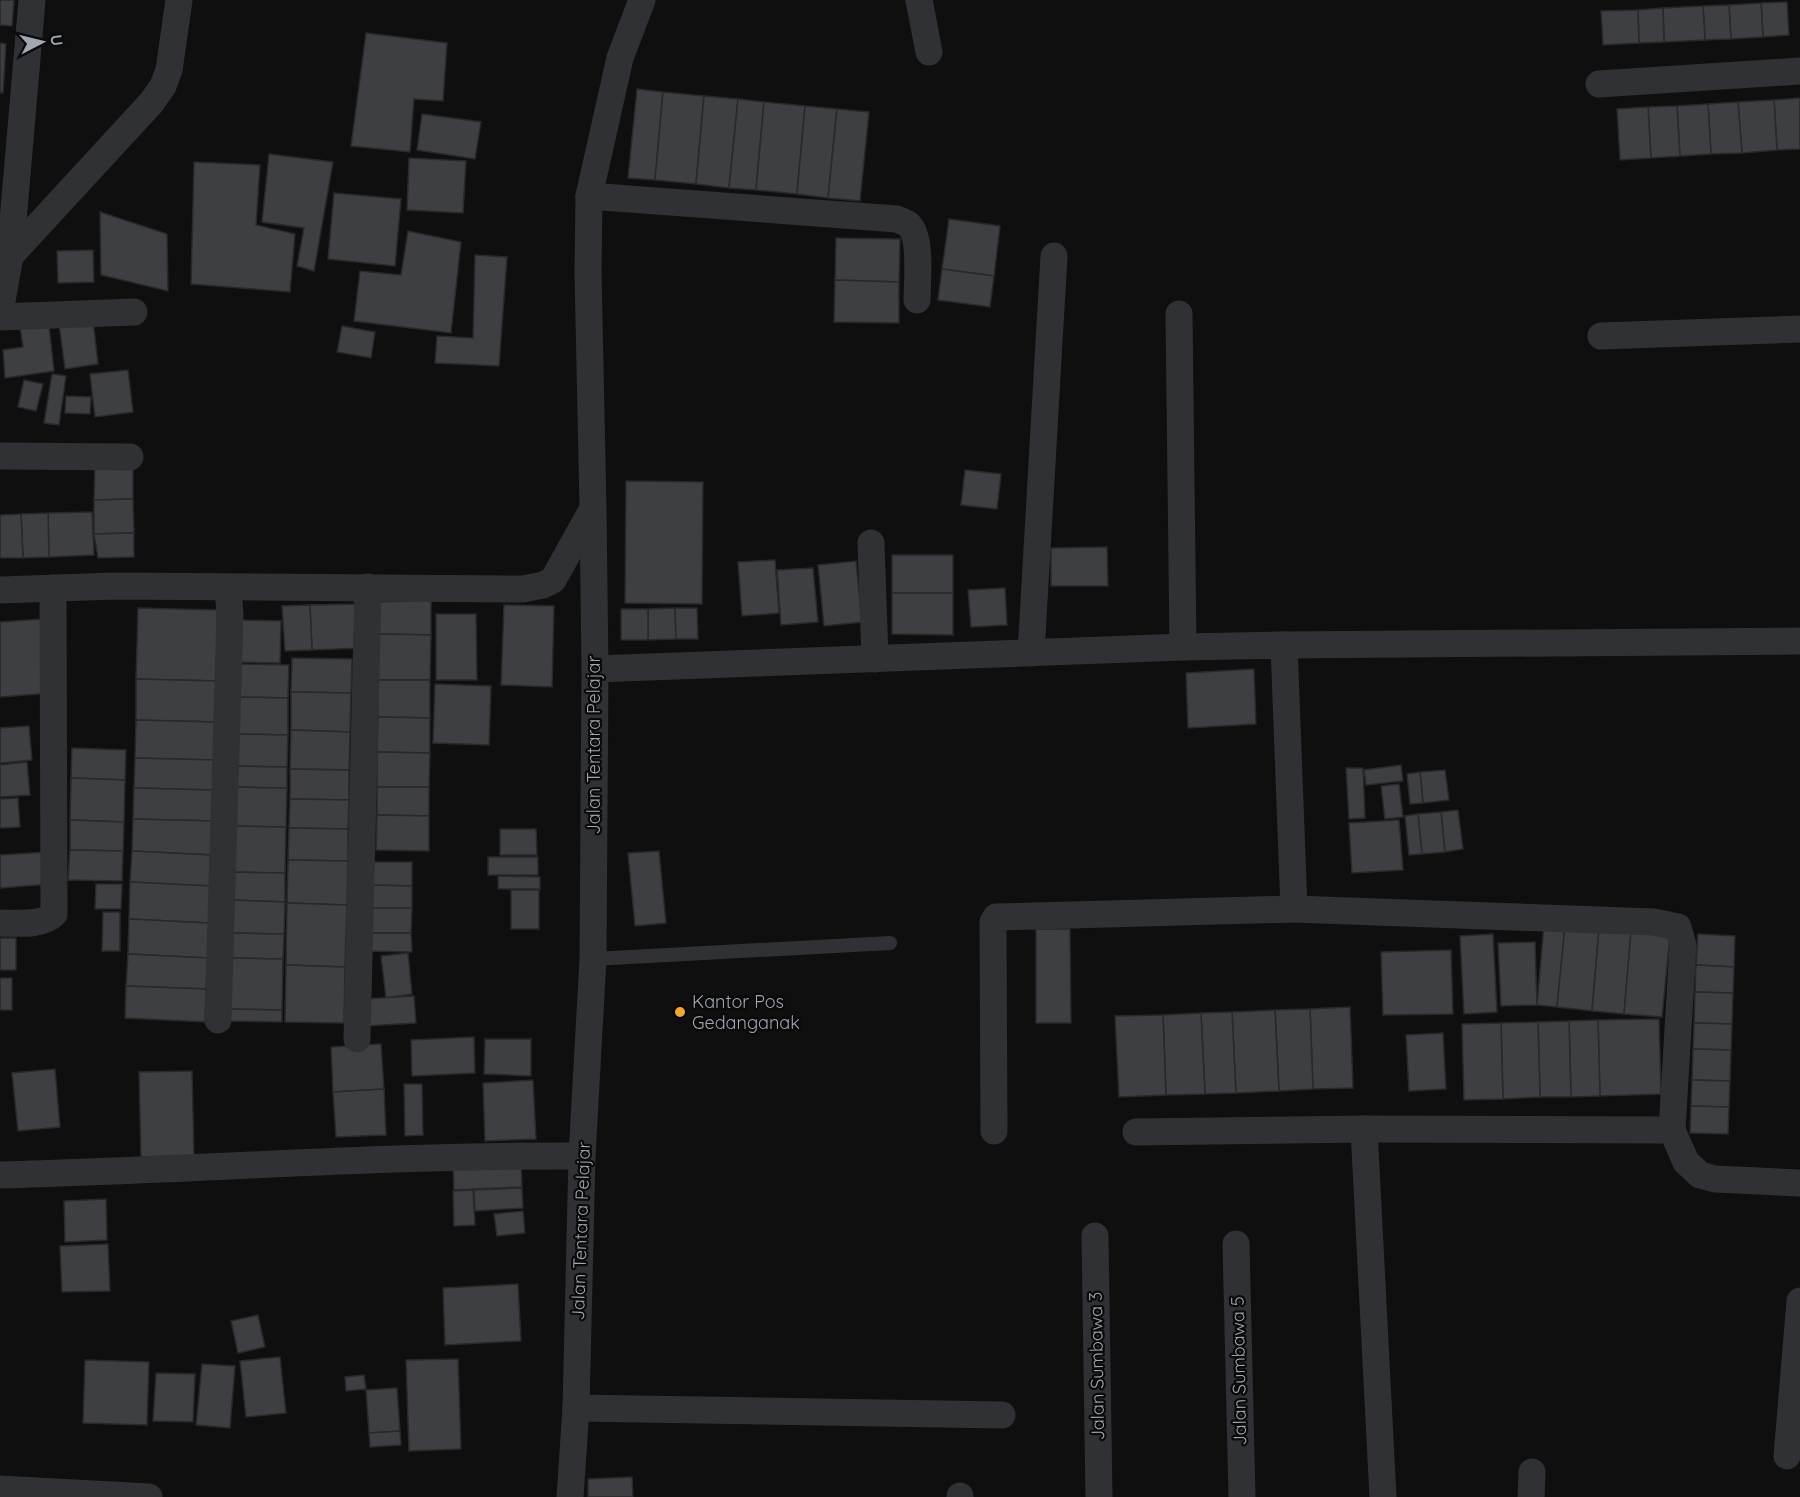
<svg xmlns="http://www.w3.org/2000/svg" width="1800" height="1497" font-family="Quicksand,sans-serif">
  <rect width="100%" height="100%" fill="#0f0f10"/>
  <g fill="#3e3f43" stroke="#29292c" stroke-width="1.5">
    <polygon points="0,0 14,0 12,26 0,25"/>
    <polygon points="1787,2 1789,35 1763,37 1761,3"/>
    <polygon points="1761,3 1763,37 1731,39 1729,5"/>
    <polygon points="1729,5 1731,39 1705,40 1703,6"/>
    <polygon points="1703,6 1705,40 1664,42 1663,8"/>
    <polygon points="1663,8 1664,42 1639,43 1638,10"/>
    <polygon points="1638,10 1639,43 1603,45 1601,11"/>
    <polygon points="366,33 447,43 443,101 414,99 410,152 351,146"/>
    <polygon points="0,43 6,44 3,93 0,93"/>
    <polygon points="637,89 663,92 655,180 628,178"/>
    <polygon points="663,92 704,96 696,184 655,180"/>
    <polygon points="704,96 738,99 729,188 696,184"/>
    <polygon points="1800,98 1800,149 1777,150 1774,100"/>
    <polygon points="738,99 764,102 756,190 729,188"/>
    <polygon points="1774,100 1777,150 1742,153 1738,102"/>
    <polygon points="764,102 805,106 797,194 756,190"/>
    <polygon points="1738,102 1742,153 1711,154 1708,104"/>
    <polygon points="1708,104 1711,154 1680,156 1677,106"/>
    <polygon points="805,106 837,109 828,198 797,194"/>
    <polygon points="1677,106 1680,156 1651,158 1648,107"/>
    <polygon points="1648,107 1651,158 1620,160 1617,109"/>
    <polygon points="837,109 869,112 860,201 828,198"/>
    <polygon points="422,114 481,122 475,159 417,150"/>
    <polygon points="269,154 333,162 314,271 297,266 304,228 262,222"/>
    <polygon points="409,158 466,161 463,213 407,210"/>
    <polygon points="194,162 260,165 256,225 295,234 290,292 191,284"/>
    <polygon points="334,193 401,199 395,266 328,259"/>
    <polygon points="100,212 167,234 168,291 101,275"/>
    <polygon points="949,219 1000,226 994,276 942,269"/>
    <polygon points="408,231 461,242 451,333 354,321 360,271 401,275"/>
    <polygon points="836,238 900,239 899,282 835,280"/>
    <polygon points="93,250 94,282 58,283 57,251"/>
    <polygon points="475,255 507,257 499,366 435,363 437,336 473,338"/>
    <polygon points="942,269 994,276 990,307 938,300"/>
    <polygon points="835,280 899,282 899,323 834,322"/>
    <polygon points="48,316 54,371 5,378 3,350 23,347 19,319"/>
    <polygon points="93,320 98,364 65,369 59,324"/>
    <polygon points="342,326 375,332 371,358 337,352"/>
    <polygon points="128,370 133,412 95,417 90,374"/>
    <polygon points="52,374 66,376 59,425 44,423"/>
    <polygon points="24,380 43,384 36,411 18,407"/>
    <polygon points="66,396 91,397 90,414 65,413"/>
    <polygon points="133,462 133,499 94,500 95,463"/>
    <polygon points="965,470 1001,474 997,509 961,505"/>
    <polygon points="626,481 703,482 702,604 625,603"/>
    <polygon points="133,499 134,533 94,534 94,500"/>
    <polygon points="92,512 94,555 49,557 48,513"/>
    <polygon points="48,513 49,557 23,558 21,514"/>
    <polygon points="21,514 23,558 0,558 0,515"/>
    <polygon points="134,533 134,557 98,558 94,534"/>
    <polygon points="1107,547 1108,586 1051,586 1051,548"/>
    <rect x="892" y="555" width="61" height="38"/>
    <polygon points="775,560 779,613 742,616 738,562"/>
    <polygon points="856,561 862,622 824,626 818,565"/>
    <polygon points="813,568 818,622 781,625 777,570"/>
    <polygon points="1005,588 1007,625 971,627 968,590"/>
    <polygon points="892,593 953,593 953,635 892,634"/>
    <polygon points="431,600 431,635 379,634 379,602"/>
    <polygon points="360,604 363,648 312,650 310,605"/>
    <polygon points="310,605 312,650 285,651 282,606"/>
    <polygon points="504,605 554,606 552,687 501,685"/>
    <polygon points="138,608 217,610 217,681 136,679"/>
    <polygon points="675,608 676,639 648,640 648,609"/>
    <polygon points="675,608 697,608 698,639 676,639"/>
    <rect x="621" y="609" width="27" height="31"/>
    <polygon points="436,614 476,614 477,680 436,680"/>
    <polygon points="43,619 50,693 0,697 0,622"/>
    <polygon points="238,620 281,621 280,663 237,662"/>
    <polygon points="379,634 431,635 430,680 378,680"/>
    <polygon points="292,658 352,659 351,693 291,692"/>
    <polygon points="235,664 289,665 288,698 234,697"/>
    <polygon points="1254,669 1256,724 1188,728 1186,673"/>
    <polygon points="136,679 217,681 216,722 136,720"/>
    <polygon points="378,680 430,680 430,718 378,717"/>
    <polygon points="435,684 491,686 489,745 433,743"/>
    <polygon points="291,692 351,693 350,732 291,730"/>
    <polygon points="234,697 288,698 288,735 234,734"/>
    <polygon points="378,717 430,718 430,753 377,752"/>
    <polygon points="136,720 216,722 215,760 135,758"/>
    <polygon points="29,726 32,760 0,763 0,728"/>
    <polygon points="291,730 350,732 349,770 290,769"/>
    <polygon points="234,734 288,735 287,767 233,766"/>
    <polygon points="72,748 126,750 125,780 71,778"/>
    <polygon points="377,752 430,753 429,787 377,787"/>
    <polygon points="135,758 215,760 214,790 134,788"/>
    <polygon points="27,762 30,795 0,797 0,765"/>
    <polygon points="1401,765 1403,781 1366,785 1364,770"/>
    <polygon points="233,766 287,767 287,788 232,787"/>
    <polygon points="1346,768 1363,768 1365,818 1349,819"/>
    <polygon points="290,769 349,770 349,800 290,799"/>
    <polygon points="1445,770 1449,800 1423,803 1420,772"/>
    <polygon points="1420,772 1423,803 1410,804 1407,774"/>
    <polygon points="71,778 125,780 124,822 70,820"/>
    <polygon points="1399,784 1403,817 1385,819 1381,786"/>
    <polygon points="232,787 287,788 286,827 232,826"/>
    <polygon points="377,787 429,787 429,816 377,815"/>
    <polygon points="134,788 214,790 213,821 133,819"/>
    <polygon points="18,798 20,827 0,828 0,799"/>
    <polygon points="290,799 349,800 348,829 289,828"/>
    <polygon points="1458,810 1463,849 1445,852 1441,812"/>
    <polygon points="1441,812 1445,852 1422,854 1418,814"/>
    <polygon points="1418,814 1422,854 1409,855 1405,816"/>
    <polygon points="377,815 429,816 429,851 376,850"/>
    <polygon points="133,819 213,821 212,855 132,851"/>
    <polygon points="70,820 124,822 123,851 70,850"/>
    <polygon points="1399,820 1403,870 1352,873 1349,823"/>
    <polygon points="232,826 286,827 285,873 231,872"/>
    <polygon points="289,828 348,829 348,861 288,860"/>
    <polygon points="500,829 536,829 537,855 500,855"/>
    <polygon points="70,850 123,851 122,881 68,880"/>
    <polygon points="132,851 212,855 211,886 130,882"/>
    <polygon points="659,851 666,923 635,926 628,853"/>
    <polygon points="47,852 50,884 0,888 0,855"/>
    <rect x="488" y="857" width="50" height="18"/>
    <polygon points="288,860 348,861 347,905 287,903"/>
    <polygon points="368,862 412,862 412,886 368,885"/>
    <polygon points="231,872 285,873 285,902 230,900"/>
    <polygon points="498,876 540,877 540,889 498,889"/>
    <polygon points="130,882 211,886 209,923 129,919"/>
    <polygon points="96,884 122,884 121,909 95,909"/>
    <polygon points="368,885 412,886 412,908 368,908"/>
    <rect x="511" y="890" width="28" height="39"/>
    <polygon points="230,900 285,902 284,934 229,933"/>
    <polygon points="287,903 347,905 345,967 286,965"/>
    <polygon points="368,908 412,908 411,933 368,933"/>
    <polygon points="103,912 120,912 120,951 102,951"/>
    <polygon points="129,919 209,923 208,958 128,954"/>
    <polygon points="1544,924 1565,926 1557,1007 1537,1005"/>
    <polygon points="1565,926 1599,929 1592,1011 1557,1007"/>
    <polygon points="1036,929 1070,929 1071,1023 1036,1023"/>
    <polygon points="1599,929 1631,932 1624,1014 1592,1011"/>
    <polygon points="1631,932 1670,936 1662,1017 1624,1014"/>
    <polygon points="229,933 284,934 283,959 229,958"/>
    <polygon points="368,933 411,933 412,952 367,951"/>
    <polygon points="1493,934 1497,1012 1464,1014 1460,936"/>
    <polygon points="1698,934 1735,936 1734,967 1696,965"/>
    <rect x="0" y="938" width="16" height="32"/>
    <polygon points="1535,942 1537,1005 1501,1006 1498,943"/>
    <polygon points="1451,950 1453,1014 1383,1015 1381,952"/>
    <polygon points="408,953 412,994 386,998 381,956"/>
    <polygon points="128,954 208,958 206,989 126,986"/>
    <polygon points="229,958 283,959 282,1010 228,1009"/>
    <polygon points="286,965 345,967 344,1023 285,1022"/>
    <polygon points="1696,965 1734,967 1733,993 1695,992"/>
    <rect x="0" y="978" width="12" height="32"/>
    <polygon points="126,986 206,989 205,1022 125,1018"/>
    <polygon points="1695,992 1733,993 1732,1024 1694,1023"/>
    <polygon points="414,996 416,1023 365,1026 364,999"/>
    <polygon points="1350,1007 1353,1088 1313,1089 1310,1009"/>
    <polygon points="228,1009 282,1010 282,1022 228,1021"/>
    <polygon points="1310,1009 1313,1089 1279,1091 1275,1010"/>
    <polygon points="1275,1010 1279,1091 1236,1093 1232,1012"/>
    <polygon points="1232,1012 1236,1093 1205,1094 1201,1013"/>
    <polygon points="1201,1013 1205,1094 1166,1095 1163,1015"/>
    <polygon points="1163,1015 1166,1095 1119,1097 1115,1016"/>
    <polygon points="1659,1019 1661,1094 1600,1096 1598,1020"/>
    <polygon points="1598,1020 1600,1096 1571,1097 1569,1021"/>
    <polygon points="1569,1021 1571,1097 1540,1097 1538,1022"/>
    <polygon points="1538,1022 1540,1097 1503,1099 1501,1023"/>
    <polygon points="1501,1023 1503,1099 1464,1100 1462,1024"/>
    <polygon points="1694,1023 1732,1024 1731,1050 1693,1049"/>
    <polygon points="1443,1033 1446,1089 1409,1091 1406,1035"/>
    <polygon points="474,1037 475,1073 412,1076 411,1040"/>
    <polygon points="485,1039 531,1039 531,1076 484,1074"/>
    <polygon points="381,1044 384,1089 333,1092 331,1047"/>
    <polygon points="1693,1049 1731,1050 1730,1081 1692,1080"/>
    <polygon points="55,1069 60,1127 18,1131 12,1073"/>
    <polygon points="192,1071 194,1156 141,1157 139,1072"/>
    <polygon points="533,1080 536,1139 485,1141 483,1083"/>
    <polygon points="1692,1080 1730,1081 1729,1107 1691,1106"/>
    <polygon points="404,1084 422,1084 423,1135 405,1136"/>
    <polygon points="384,1089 386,1135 336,1137 333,1092"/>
    <polygon points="1691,1106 1729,1107 1728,1134 1690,1133"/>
    <polygon points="521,1162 522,1187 454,1190 453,1165"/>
    <polygon points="522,1188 523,1208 475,1211 474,1190"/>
    <polygon points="473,1190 475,1225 454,1226 453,1191"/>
    <polygon points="106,1199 107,1240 65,1242 64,1201"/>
    <polygon points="523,1211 525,1233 497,1236 494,1214"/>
    <polygon points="108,1244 110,1291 62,1292 60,1246"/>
    <polygon points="518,1284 521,1341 445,1345 443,1288"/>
    <polygon points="258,1315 265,1347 238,1353 231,1321"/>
    <polygon points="280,1357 286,1413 246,1417 240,1361"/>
    <polygon points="458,1359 461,1449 409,1451 406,1360"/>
    <polygon points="85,1360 149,1362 147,1425 83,1423"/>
    <polygon points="202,1364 235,1366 230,1428 196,1425"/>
    <polygon points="156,1373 195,1374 193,1422 153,1421"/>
    <polygon points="364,1375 366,1389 346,1391 345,1377"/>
    <polygon points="397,1388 400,1431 369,1433 366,1390"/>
    <polygon points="400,1431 401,1445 370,1447 369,1433"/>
    <polygon points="632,1477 633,1497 588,1497 588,1479"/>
  </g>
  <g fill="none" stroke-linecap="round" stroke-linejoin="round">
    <polyline stroke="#303135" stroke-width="14" points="593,959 890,943"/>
    <g stroke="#303135" stroke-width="27">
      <polyline points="919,0 929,52"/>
      <polyline points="1599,84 1800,71"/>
      <path d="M589,196l308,23c4,2 9,3 12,6 13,13 8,57 8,75"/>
      <polyline points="0,256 10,256 151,103 163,86 169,70 179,0"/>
      <polyline points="0,312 10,256 32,0"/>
      <polyline points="1179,314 1183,647"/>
      <polyline points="0,317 134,312"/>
      <polyline points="1601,336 1800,329"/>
      <polyline points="0,456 130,457"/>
      <polyline points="871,543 875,659"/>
      <polyline points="0,590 115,586 523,589 543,585 553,580 591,512"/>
      <polyline points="1284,645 1800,641"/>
      <polyline points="1031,653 1054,256"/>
      <polyline points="595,669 1183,647 1284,645 1294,909 1654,922 1678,927 1683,945 1672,1130 1686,1162 1700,1175 1715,1179 1800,1183"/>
      <path d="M0,923c16,0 43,3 54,-9l-1,-326"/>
      <polyline points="218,1020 230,615 228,588"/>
      <polyline points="357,1039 368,587"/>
      <polyline points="1364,1129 1383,1497"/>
      <polyline points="994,1131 993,922 996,917 1294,909"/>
      <polyline points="1136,1132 1364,1129 1672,1130"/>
      <path d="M0,1175c194,-5 388,-20 582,-19"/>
      <polyline points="1095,1236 1099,1497"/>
      <polyline points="1236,1244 1242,1497"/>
      <polyline points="576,1408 1002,1415"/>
      <polyline points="1787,1456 1800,1301"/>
      <polyline points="0,1489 149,1497"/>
      <polyline points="960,1496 960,1497"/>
      <polyline points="570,1497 576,1408 582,1156 593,959 595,669 593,508 588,272 589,196 620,58 642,0"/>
      <polyline points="1531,1497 1532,1472"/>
    </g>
  </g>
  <circle fill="#f3a925" stroke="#0a0a0b" stroke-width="2" cx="680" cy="1012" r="6"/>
  <g text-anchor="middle" stroke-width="4.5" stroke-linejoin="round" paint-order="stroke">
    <g font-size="18" fill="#a0a6b2" stroke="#0a0a0b">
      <text transform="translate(594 745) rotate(-90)" y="6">Jalan Tentara Pelajar</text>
      <text transform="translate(581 1231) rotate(-88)" y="6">Jalan Tentara Pelajar</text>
      <text transform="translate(1097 1366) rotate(-91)" y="6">Jalan Sumbawa 3</text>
      <text transform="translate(1239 1371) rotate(-91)" y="6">Jalan Sumbawa 5</text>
    </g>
    <g font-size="18" fill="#a0a6b2" stroke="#0a0a0b" text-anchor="start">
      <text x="692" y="1008">Kantor Pos<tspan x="692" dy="21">Gedanganak</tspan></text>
    </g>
  </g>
  <g transform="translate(42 42) rotate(83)" stroke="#0a0a0b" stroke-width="4.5" paint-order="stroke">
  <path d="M0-4.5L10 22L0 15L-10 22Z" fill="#a0a6b2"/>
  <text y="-9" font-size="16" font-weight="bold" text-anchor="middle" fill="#a0a6b2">U</text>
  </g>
</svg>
